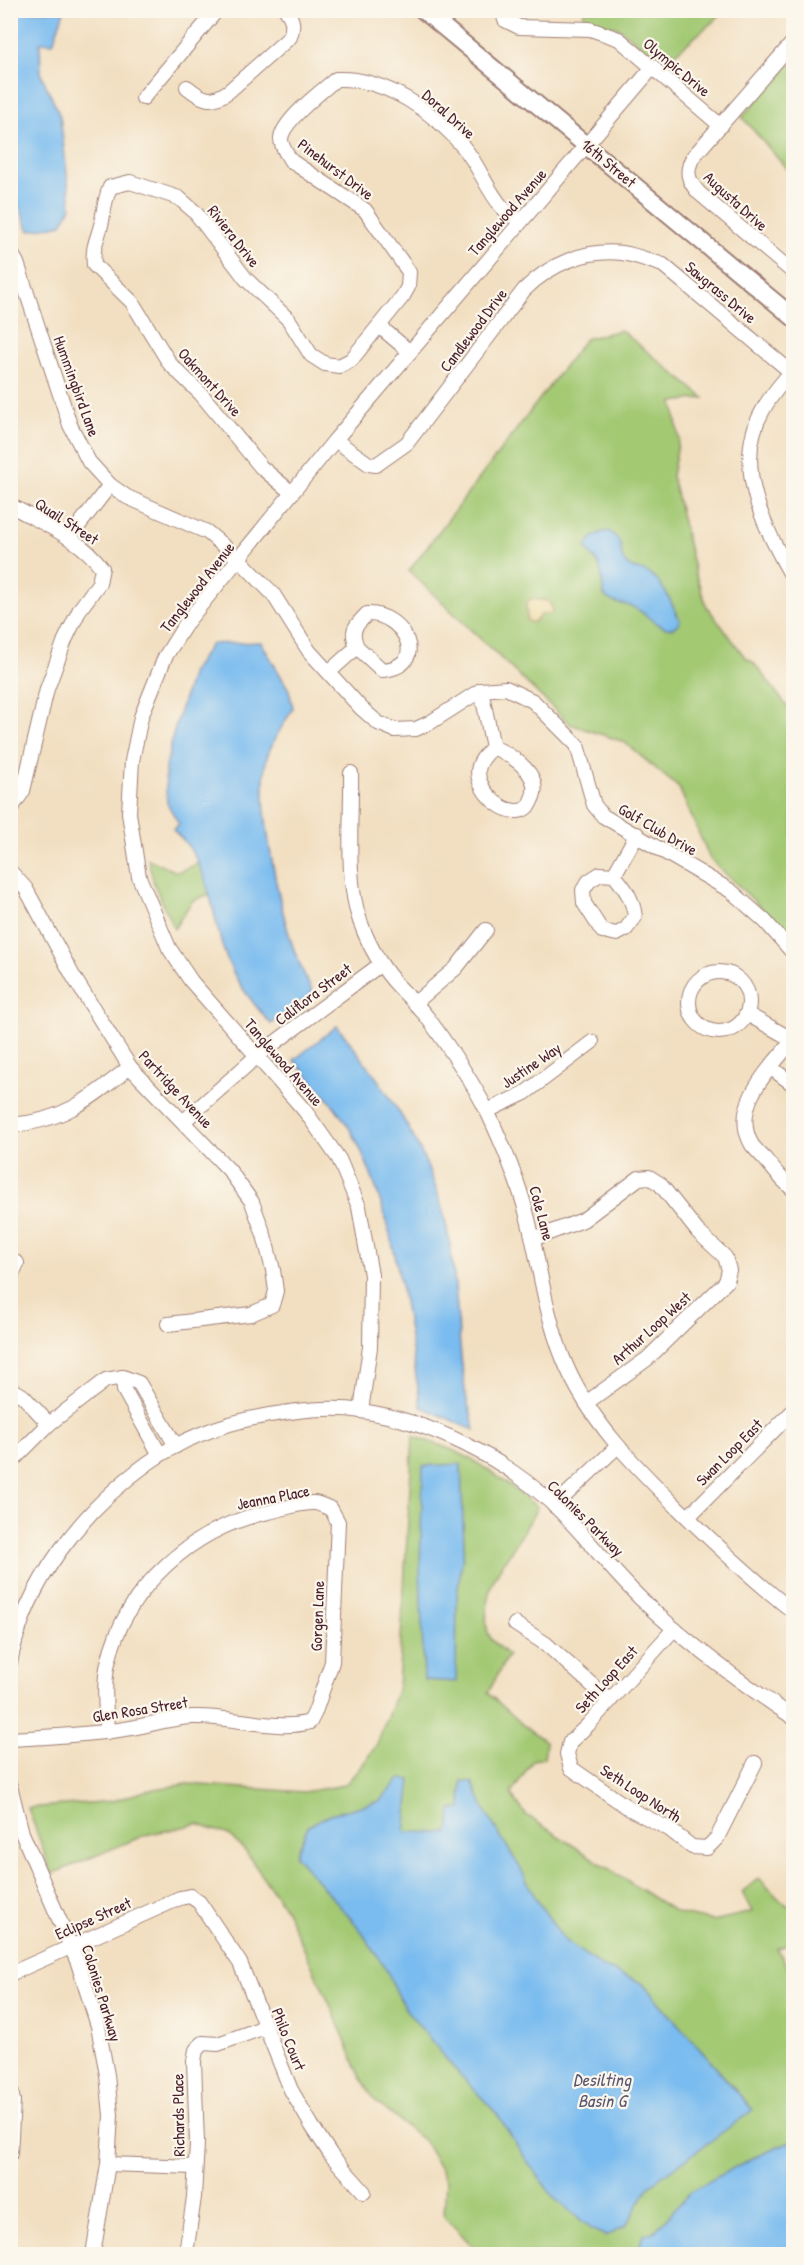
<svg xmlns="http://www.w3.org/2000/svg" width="804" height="2265" font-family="'Patrick Hand',sans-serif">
  <rect width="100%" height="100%" fill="#fbf7ec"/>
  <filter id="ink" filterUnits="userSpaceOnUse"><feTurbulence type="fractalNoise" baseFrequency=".0167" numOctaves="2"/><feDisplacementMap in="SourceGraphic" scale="12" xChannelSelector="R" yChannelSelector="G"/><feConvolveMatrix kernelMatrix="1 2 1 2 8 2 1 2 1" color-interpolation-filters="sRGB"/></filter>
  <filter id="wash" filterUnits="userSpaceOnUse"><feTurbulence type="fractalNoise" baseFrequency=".008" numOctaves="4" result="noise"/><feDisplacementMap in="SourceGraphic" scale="24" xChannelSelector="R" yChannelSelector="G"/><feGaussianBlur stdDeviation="1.35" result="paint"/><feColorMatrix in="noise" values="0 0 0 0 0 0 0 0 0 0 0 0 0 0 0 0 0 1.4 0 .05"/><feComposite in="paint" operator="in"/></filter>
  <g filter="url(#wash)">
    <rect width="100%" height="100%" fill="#f2dfc1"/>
    <g fill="#a3c973" stroke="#76744f" stroke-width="1.5">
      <polygon points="584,11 584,10 723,11 715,20 663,64 619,28 584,19"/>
      <polygon points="789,63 794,68 793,176 742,117"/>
      <polygon points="621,330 704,398 673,402 679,439 672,476 695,573 707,607 745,657 754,663 793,714 793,935 790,935 710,859 679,788 624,742 570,724 409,571 585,339"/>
      <polygon points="148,859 177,872 200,863 210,894 192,901 174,929 154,884"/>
      <path d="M413,1436c15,5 30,10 44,16 29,14 55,35 80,55 -12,28 -33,50 -45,77 -5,10 -8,41 -3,51 3,8 12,14 19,20l-20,38 34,31 24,18 -2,16 -11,2 -22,34 15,21 151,98 36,8 39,-9 -10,-20 17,-14 21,22 13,9v33l-16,7 16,26v279h-313l-36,-38 2,-35 -21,-39 -49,-40 -16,-25 -27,-66 -47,-101 -41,-59 -16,-16 -32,-11 -52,11 -93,39 -24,-66 85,-7 35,-11 39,-6 117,8 41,-7 19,-22 13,-19 21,-56z"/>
    </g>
    <polygon fill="#eeda9e" stroke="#9c7c64" stroke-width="1.5" points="530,599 548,601 553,609 551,613 541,615 534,622 530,622 527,620 526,604"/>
    <g fill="#7abcef" stroke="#626e8d" stroke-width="1.5">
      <polygon points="10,11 64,11 53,43 40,42 41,74 60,116 71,207 62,224 29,231 11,187"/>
      <path d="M609,531c20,15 7,20 16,31 6,9 16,6 25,12 14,10 23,32 30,47 -12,20 -32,-7 -45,-13 -11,-6 -22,-2 -31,-13 -3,-11 0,-23 -7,-33 -4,-7 -9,-8 -11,-16 5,-9 12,-14 23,-15z"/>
      <path d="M261,642l28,48 4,18c-8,15 -21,32 -26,49 -12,40 14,164 31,203 4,11 10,22 15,33l-42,31c-19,-22 -38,-45 -47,-73 -14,-43 -14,-90 -51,-121l6,-6 -12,-21 -2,-32 9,-40 18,-59 19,-28z"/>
      <path d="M337,1026c50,62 97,129 111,208 10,52 9,104 17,156 2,13 7,26 10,40l-54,-23c-15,-91 -24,-183 -65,-267 -15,-30 -40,-55 -62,-80z"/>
      <polygon points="461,1464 464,1547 457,1596 456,1682 424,1680 420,1567 423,1466"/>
      <polygon points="399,1779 411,1780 405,1832 449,1833 451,1809 461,1809 462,1781 472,1782 489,1818 521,1869 535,1897 564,1940 603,1967 642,1983 753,2110 649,2186 626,2226 606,2236 593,2230 554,2198 525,2158 498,2115 452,2066 404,2007 386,1969 359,1928 295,1855 308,1826 331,1814 380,1801"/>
      <polygon points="793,2141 793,2254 637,2254 643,2235 655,2231 691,2191 750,2159"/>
    </g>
  </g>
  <g filter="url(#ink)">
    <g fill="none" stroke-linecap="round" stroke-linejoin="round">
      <defs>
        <g id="minor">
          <polyline points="502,10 505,20 519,27 590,29 619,39 721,126"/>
          <path d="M794,41l-101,116c-8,15 -5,24 6,36l95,80"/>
          <path d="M187,87c16,13 24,17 42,4l61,-54c4,-11 3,-18 -4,-27"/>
          <polyline points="143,98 217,10"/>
          <polyline points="10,251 17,263 70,425 89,462 110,485 127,497 207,532 239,559 273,594 309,651 361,708 378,723 395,730 416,729 431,722 481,690 506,688 533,701 577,745 594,805 603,816 731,891 765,921 794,954"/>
          <polyline points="379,326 410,352"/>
          <path d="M335,440l34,24 7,1 31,-22 117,-153c26,-26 61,-41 98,-37 14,2 28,8 41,12l128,107c-10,12 -21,24 -28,38 -32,55 2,120 31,170"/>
          <path d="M292,493l-31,-26 -60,-73 -31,-30 -38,-62 -38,-37c-2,-21 4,-25 8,-44 2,-13 3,-22 8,-34l20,-5 49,16 16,14 51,67 43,41 22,35 14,9 14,2 12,-6 52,-64 5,-9 1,-15 -44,-62 -74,-49c-4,-7 -10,-14 -10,-22 1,-18 41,-48 55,-60 49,-2 99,33 129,70 14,17 22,41 37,58 5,5 12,10 18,14"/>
          <path d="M10,505c31,18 71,33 92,63l-3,15 -19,26 -15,31 -18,49 -24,102 -13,19"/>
          <polyline points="69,538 110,485"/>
          <path d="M329,672l28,-25 25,23c50,-4 21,-58 -15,-56 -12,12 -17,16 -10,33"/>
          <path d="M481,690l12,57c-5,5 -12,12 -14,19 -6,19 19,46 38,45 6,0 12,-4 14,-10 14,-25 -18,-45 -38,-54"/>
          <path d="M351,773c1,46 -6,105 9,148 9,25 22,48 40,67 10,10 19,19 27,29 22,30 45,63 61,96 16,34 31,70 40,106 12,47 17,94 35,139 24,61 71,107 117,152 36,35 73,70 114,102"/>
          <polyline points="10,871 26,889 73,976 130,1067 229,1170 252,1202 264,1235 273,1270 276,1291 272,1305 251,1314 168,1324"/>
          <path d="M614,875c11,13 19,24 21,42l-9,12 -9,5 -15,-3 -18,-28 -1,-13 6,-9 11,-7 14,1 23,-41"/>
          <circle cx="719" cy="1002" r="30"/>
          <polyline points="415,1003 456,968 486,930"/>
          <polyline points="747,1014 793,1040"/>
          <path d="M794,1039c-23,28 -65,67 -42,106 4,5 9,10 13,14 9,11 17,22 29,31"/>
          <polyline points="770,1067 794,1085"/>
          <polyline points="487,1111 525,1093 592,1042"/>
          <polyline points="184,1121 257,1056 381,964"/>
          <path d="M10,1125c53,-3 81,-27 120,-58"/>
          <polyline points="533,1239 583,1220 639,1178 649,1177 660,1184 698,1232 725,1257 729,1270 726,1282 647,1359 586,1403"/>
          <polyline points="10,1280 17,1263"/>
          <polyline points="123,1377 124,1390 160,1455"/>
          <polyline points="10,1388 23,1396 49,1424"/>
          <polyline points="361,1411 370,1347 371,1275 359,1207 339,1159 305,1111 191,981 169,948 139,877 129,813 132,761 141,717 165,657 187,622 335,440 653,67"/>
          <polyline points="10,1463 49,1424 106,1380 123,1377 139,1383 176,1446"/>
          <polyline points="554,1506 618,1446"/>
          <polyline points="688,1517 794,1410"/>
          <polyline points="515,1624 546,1644 610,1701"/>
          <polyline points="674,1629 588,1725 570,1742 567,1754 571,1768 630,1809 669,1829 692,1847 707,1848 717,1838 755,1763"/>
          <path d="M10,1663c15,-81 73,-153 138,-200 43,-31 91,-45 142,-51 23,-3 48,-5 71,-1 70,10 143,47 194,95 30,29 56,64 86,93 47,45 99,83 153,119"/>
          <path d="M10,1739c39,-2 77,-4 115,-10 22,-3 44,-11 67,-12 37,-2 85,15 118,5l5,-10 17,-50 6,-140 -7,-13c-5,-2 -12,-6 -17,-6 -12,-1 -33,6 -45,9 -75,15 -144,75 -161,151 -5,22 -2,46 -1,69"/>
          <polyline points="10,1786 22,1833 78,1963 98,2026 107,2075 111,2115 108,2164 93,2254"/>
          <polyline points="10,1974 180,1898 190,1896 199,1902 240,1963 291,2090 312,2126 331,2155 364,2192"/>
          <polyline points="10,2085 13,2101 10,2154"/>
          <polyline points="108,2164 195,2167"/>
          <polyline points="186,2254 194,2197 197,2143 194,2061 196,2050 203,2043 218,2044 265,2027"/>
        </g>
        <polyline id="major" points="423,10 794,318"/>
      </defs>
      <use href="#minor" stroke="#9e7f76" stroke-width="16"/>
      <use href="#major" stroke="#9e7f76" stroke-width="20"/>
      <use href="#minor" stroke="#fff" stroke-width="14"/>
      <use href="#major" stroke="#fff" stroke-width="16"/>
    </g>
  </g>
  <g text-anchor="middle" stroke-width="4.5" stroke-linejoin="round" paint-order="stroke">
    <g font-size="16" fill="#4a1f2b" stroke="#fbf7ec">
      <text transform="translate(677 67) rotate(40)" y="6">Olympic Drive</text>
      <text transform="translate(449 114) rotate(42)" y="6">Doral Drive</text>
      <text transform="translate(609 163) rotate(40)" y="6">16th Street</text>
      <text transform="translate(336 169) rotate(37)" y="6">Pinehurst Drive</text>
      <text transform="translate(736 201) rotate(42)" y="6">Augusta Drive</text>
      <text transform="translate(507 212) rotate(-49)" y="6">Tanglewood Avenue</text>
      <text transform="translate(234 236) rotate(52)" y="6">Riviera Drive</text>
      <text transform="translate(721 292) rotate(40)" y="6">Sawgrass Drive</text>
      <text transform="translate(473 330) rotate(-53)" y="6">Candlewood Drive</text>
      <text transform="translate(210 382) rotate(48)" y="6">Oakmont Drive</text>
      <text transform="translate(77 386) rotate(70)" y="6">Hummingbird Lane</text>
      <text transform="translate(67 521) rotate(33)" y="6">Quail Street</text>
      <text transform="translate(197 587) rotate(-52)" y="6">Tanglewood Avenue</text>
      <text transform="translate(658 829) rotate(30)" y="6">Golf Club Drive</text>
      <text transform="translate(313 994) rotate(-37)" y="6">Califlora Street</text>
      <text transform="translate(284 1062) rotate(49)" y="6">Tanglewood Avenue</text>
      <text transform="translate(531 1065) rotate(-34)" y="6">Justine Way</text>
      <text transform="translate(176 1089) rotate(47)" y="6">Partridge Avenue</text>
      <text transform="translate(542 1213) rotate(75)" y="6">Cole Lane</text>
      <text transform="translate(651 1328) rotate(-42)" y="6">Arthur Loop West</text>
      <text transform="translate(729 1452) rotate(-45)" y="6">Swan Loop East</text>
      <text transform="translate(273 1497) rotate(-11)" y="6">Jeanna Place</text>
      <text transform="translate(586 1518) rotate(45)" y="6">Colonies Parkway</text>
      <text transform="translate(317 1616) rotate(-88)" y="6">Gorgen Lane</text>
      <text transform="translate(606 1679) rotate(-48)" y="6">Seth Loop East</text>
      <text transform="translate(140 1709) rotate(-9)" y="6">Glen Rosa Street</text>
      <text transform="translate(641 1793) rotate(33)" y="6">Seth Loop North</text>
      <text transform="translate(93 1918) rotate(-24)" y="6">Eclipse Street</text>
      <text transform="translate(102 1993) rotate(73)" y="6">Colonies Parkway</text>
      <text transform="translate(289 2039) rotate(68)" y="6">Philo Court</text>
      <text transform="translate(178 2115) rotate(-91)" y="6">Richards Place</text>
    </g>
    <g font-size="18" font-style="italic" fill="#5b5670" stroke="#fbf7ec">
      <text x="602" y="2086">Desilting<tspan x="602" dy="21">Basin G</tspan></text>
    </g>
  </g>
  <rect width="804" height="2265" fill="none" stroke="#fbf7ec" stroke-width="36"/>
</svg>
